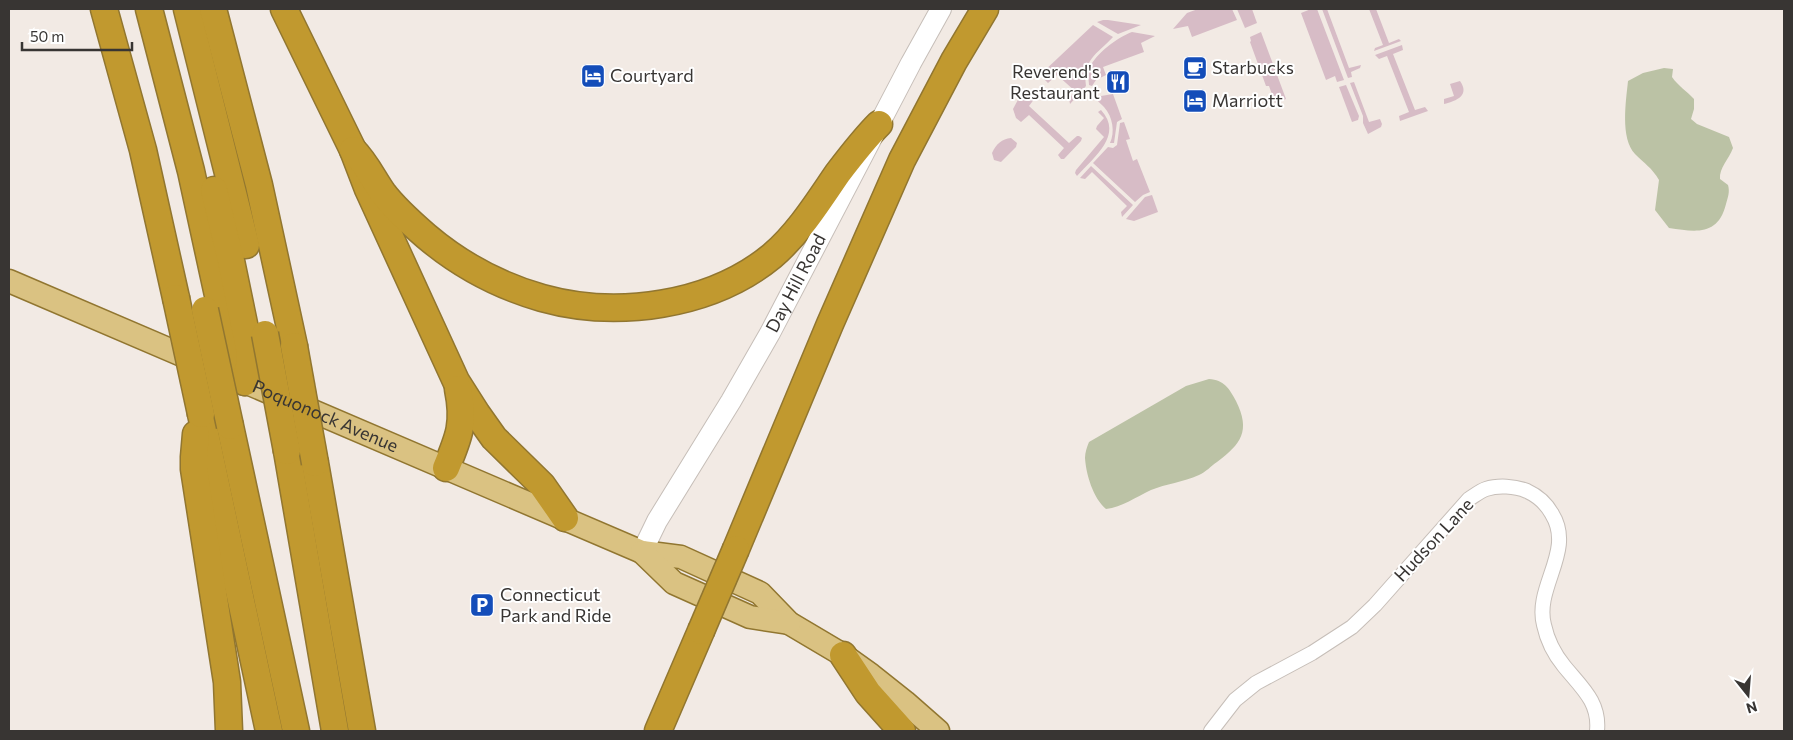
<svg xmlns="http://www.w3.org/2000/svg" width="1793" height="740" font-family="Commissioner,sans-serif">
  <rect width="100%" height="100%" fill="#f2eae4"/>
  <g fill="#d7bcc6">
    <polygon points="1198,9 1232,9 1237,20 1192,37 1188,26 1173,29 1187,13"/>
    <polygon points="1237,9 1252,9 1257,23 1245,28"/>
    <polygon points="1311,9 1317,9 1344,80 1337,82 1335,76 1326,80 1301,13"/>
    <polygon points="1322,9 1327,9 1349,68 1361,65 1360,68 1351,72 1352,77 1348,78"/>
    <polygon points="1369,9 1376,9 1389,43 1399,39 1401,41 1374,51 1375,48 1383,45"/>
    <polygon points="1103,20 1108,20 1141,25 1118,34 1097,22"/>
    <path d="M1093,25l20,12c-17,18 -30,22 -27,49l-16,18 -1,-5 6,-8 -18,-16 -9,8 -6,-6v-4z"/>
    <path d="M1132,32l23,4 -14,7 3,9 -41,15 3,8 -10,5 -4,6 -3,-1c0,-5 -2,-12 0,-16 6,-15 29,-32 43,-37z"/>
    <polygon points="1261,32 1286,99 1275,103 1269,86 1266,86 1250,42 1251,41 1250,37"/>
    <polygon points="1402,45 1403,50 1393,54 1415,110 1425,107 1428,111 1400,121 1399,116 1409,112 1387,56 1379,59 1375,55"/>
    <path d="M1460,81c10,14 -3,20 -16,23v-5l10,-3 -4,-12z"/>
    <polygon points="1354,82 1369,122 1380,119 1382,124 1381,127 1368,134 1363,123 1363,116 1350,83"/>
    <polygon points="1346,85 1359,116 1358,120 1352,122 1339,87"/>
    <polygon points="1024,92 1030,92 1035,95 1035,98 1029,106 1069,143 1077,136 1079,136 1082,138 1081,141 1064,159 1061,159 1058,155 1064,148 1029,115 1021,122 1016,118 1013,109 1020,96"/>
    <path d="M1094,94l7,2 12,-2 9,25 -5,3 -3,21h-4c5,-11 3,-26 -6,-36 -4,-4 -7,-6 -10,-13z"/>
    <path d="M1101,110c23,25 -7,47 -24,66l-2,-3 1,-3 28,-33 -8,-8 1,-3 7,-8 -6,-6z"/>
    <polygon points="1124,122 1130,139 1126,140 1133,161 1137,159 1150,192 1143,195 1135,202 1093,163 1108,147 1113,148 1117,145 1120,123"/>
    <path d="M1011,138l6,5 -1,4 -15,15 -7,-2 -2,-7c4,-9 10,-14 19,-15z"/>
    <polygon points="1091,166 1133,205 1122,217 1121,212 1127,206 1092,172 1085,179 1080,178"/>
    <polygon points="1152,195 1158,212 1134,221 1126,219 1145,197"/>
  </g>
  <g fill="#bbc2a5">
    <path d="M1664,68l9,1 -1,8c6,9 15,14 22,22v10l-3,10 6,5 32,13 4,11c-4,11 -14,20 -13,31l8,6c2,7 0,12 -2,19 -8,32 -30,28 -57,24l-14,-18 4,-30c-7,-12 -15,-17 -24,-26 -15,-16 -9,-53 -7,-73l15,-8z"/>
    <path d="M1209,379c15,1 20,9 27,22 15,30 5,43 -19,61 -6,4 -11,10 -18,13 -16,7 -33,9 -48,15 -15,7 -29,17 -45,19 -13,-11 -20,-35 -21,-51 0,-6 2,-11 4,-16l97,-56z"/>
  </g>
  <g fill="none" stroke-linecap="round" stroke-linejoin="round">
    <defs>
      <path id="street" d="M1211,731l24,-31 21,-17 56,-30 40,-26 23,-22 94,-106c5,-3 11,-8 17,-10 12,-4 29,-3 41,2 11,5 19,12 25,23 23,37 -18,73 -8,111 3,14 11,30 20,41 17,21 36,36 33,65"/>
      <g id="secondary">
        <path id="s1" d="M642,552l15,-31 74,-120 39,-68 141,-270 30,-54"/>
      </g>
      <g id="primary">
        <path id="s2" d="M9,281l633,271 39,5 79,36 29,30 54,32 28,20 34,27 33,29"/>
        <polyline points="642,552 674,583 750,617 789,623"/>
      </g>
      <g id="highway">
        <polyline points="104,9 143,150 176,298"/>
        <polyline points="149,9 191,171 231,355 235,367 245,382"/>
        <polyline points="187,9 246,245"/>
        <polyline points="213,9 259,185 294,346"/>
        <polyline points="284,9 353,150 368,189 456,381 477,414 494,438 542,485 565,518"/>
        <path d="M353,150c13,13 20,29 30,43 12,16 28,30 43,43 33,28 74,50 116,62 75,21 169,8 230,-42 27,-23 46,-54 66,-83 13,-17 26,-34 41,-49"/>
        <polyline points="214,190 231,261 250,353 249,366 245,382"/>
        <polyline points="201,414 269,731"/>
        <polyline points="230,426 296,731"/>
        <polyline points="196,434 194,457 194,469 227,682 229,731"/>
        <polyline points="287,451 335,731"/>
        <polyline points="315,463 362,731"/>
        <path d="M446,468c13,-31 19,-45 12,-79"/>
        <polyline points="736,549 830,324 902,160 954,61 985,9"/>
        <polyline points="843,655 868,693 902,731"/>
        <polyline points="658,731 701,631"/>
      </g>
    </defs>
    <use href="#street" stroke="#c6beb8" stroke-width="16"/>
    <use href="#secondary" stroke="#c6beb8" stroke-width="22"/>
    <use href="#primary" stroke="#917630" stroke-width="25"/>
    <use href="#highway" stroke="#917630" stroke-width="29"/>
    <use href="#street" stroke="#fff" stroke-width="14"/>
    <use href="#secondary" stroke="#fff" stroke-width="20"/>
    <use href="#primary" stroke="#dac282" stroke-width="22"/>
    <use href="#highway" stroke="#c1992f" stroke-width="26"/>
    <defs>
      <g id="highway-bridge">
        <polyline points="176,298 201,414"/>
        <polyline points="205,310 230,426"/>
        <polyline points="265,334 287,451"/>
        <polyline points="294,346 315,463"/>
        <polyline points="701,631 736,549"/>
      </g>
    </defs>
    <use href="#highway-bridge" stroke="#917630" stroke-width="29" stroke-linecap="butt"/>
    <use href="#highway-bridge" stroke="#c1992f" stroke-width="26"/>
  </g>
  <defs>
    <symbol id="cafe-square" viewBox="-11 -11 22 22"><rect x="-9" y="-9" width="18" height="18" rx="4" fill="#144db9" stroke="#fff"/><path d="M-5.5-4.5H6V0H3Q3 3.5 0 3.5H-2.5Q-5.5 3.5-5.5 0ZM3-3.2v2h1.7v-2ZM-6 4.5H4V6H-6Z" fill="#fff"/></symbol>
    <symbol id="hotel-square" viewBox="-11 -11 22 22"><rect x="-9" y="-9" width="18" height="18" rx="4" fill="#144db9" stroke="#fff"/><path d="M-6-4.5h1.5V1H6V5H4.5V3h-9V5H-6ZM-4 0a1.8 1.8 0 1 1 3.6 0ZM.5 0V-2.5h3Q6-2.5 6 0Z" fill="#fff"/></symbol>
    <symbol id="restaurant-square" viewBox="-11 -11 22 22"><rect x="-9" y="-9" width="18" height="18" rx="4" fill="#144db9" stroke="#fff"/><path d="M-5-6h1v4h1v-4h1v4h1v-4h1v5L-1.5 .5V6h-2V.5L-5-1ZM5-6V6H3V1.5H1.5Q1.5-4 5-6Z" fill="#fff"/></symbol>
    <symbol id="parking-square" viewBox="-11 -11 22 22"><rect x="-9" y="-9" width="18" height="18" rx="4" fill="#144db9" stroke="#fff"/><path d="M-3.5-5.5H1a3.5 3.5 0 0 1 0 7H-1V5.5H-3.5ZM-1-3.4V-.6H.8a1.4 1.4 0 0 0 0-2.8Z" fill="#fff"/></symbol>
  </defs>
  <g fill-rule="evenodd">
    <use href="#cafe-square" x="1181" y="54" width="28" height="28"/>
    <use href="#hotel-square" x="579" y="62" width="28" height="28"/>
    <use href="#restaurant-square" x="1104" y="68" width="28" height="28"/>
    <use href="#hotel-square" x="1181" y="87" width="28" height="28"/>
    <use href="#parking-square" x="468" y="591" width="28" height="28"/>
  </g>
  <g text-anchor="middle" stroke-width="4" stroke-linejoin="round" paint-order="stroke">
    <g font-size="18" fill="#383533" stroke="#fff" text-anchor="start">
      <text x="1212" y="74">Starbucks</text>
      <text x="1100" y="78" text-anchor="end">Reverend's<tspan x="1100" dy="21">Restaurant</tspan></text>
      <text x="610" y="82">Courtyard</text>
      <text x="1212" y="107">Marriott</text>
      <text x="500" y="601">Connecticut<tspan x="500" dy="21">Park and Ride</tspan></text>
    </g>
    <g font-size="18" fill="#383533" stroke="#fff">
      <text dy="6" stroke="none"><textPath href="#s1" startOffset="310">Day Hill Road</textPath></text>
      <text dy="6" stroke="none"><textPath href="#s2" startOffset="344">Poquonock Avenue</textPath></text>
      <text transform="translate(1434 540) rotate(-47)" y="6">Hudson Lane</text>
    </g>
  </g>
  <rect width="1793" height="740" fill="none" stroke="#383533" stroke-width="20"/>
  <g transform="translate(1748 695) rotate(163)" stroke="#ffffff" stroke-width="4" paint-order="stroke">
  <path d="M0-4L9 19L0 12L-9 19Z" fill="#383533"/>
  <text y="-8" font-size="14" font-weight="bold" text-anchor="middle" fill="#383533">N</text>
  </g>
  <path d="M22 42v8h110v-8" fill="none" stroke="#383533" stroke-width="2.5"/>
  <text x="30" y="42" font-size="15" fill="#383533" stroke="#ffffff" stroke-width="4" paint-order="stroke">50 m</text>
</svg>
